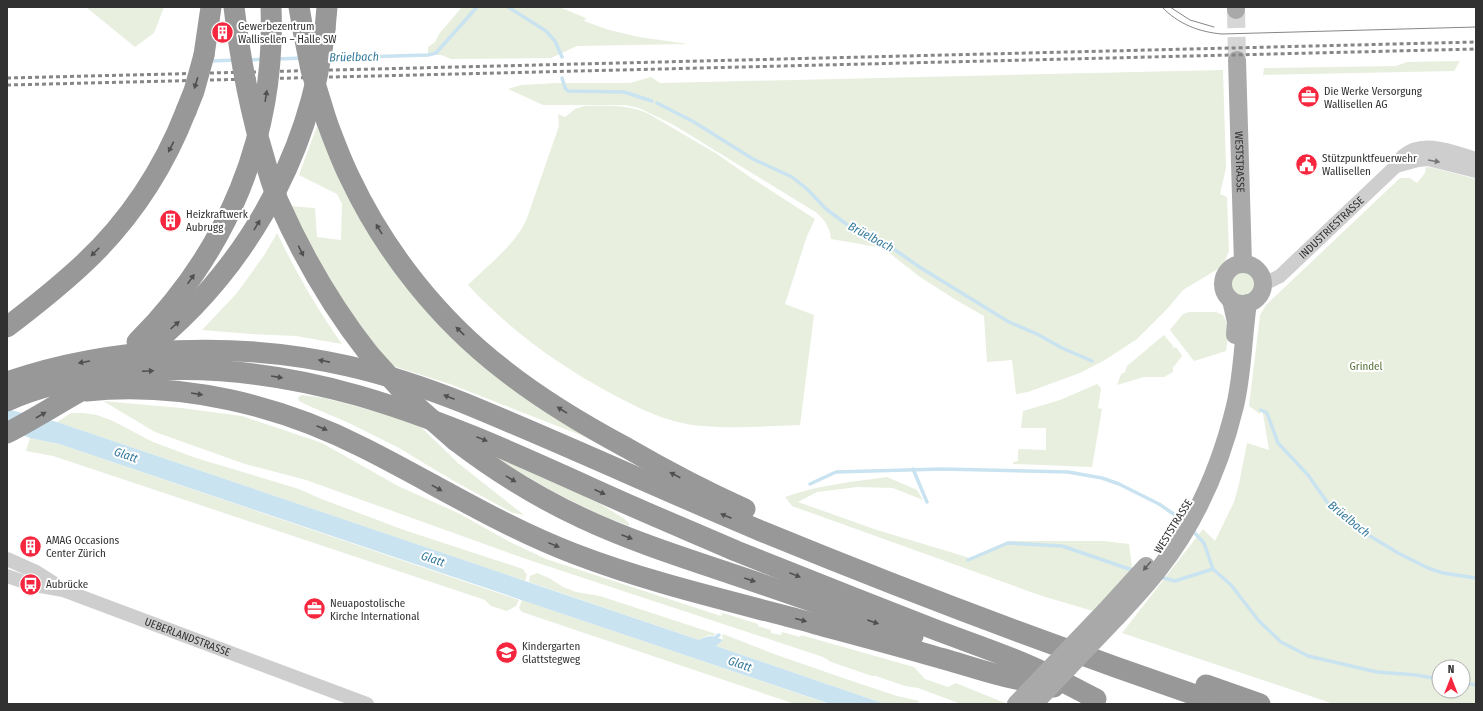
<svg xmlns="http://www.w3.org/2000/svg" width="1483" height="711" font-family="'Fira Sans Condensed',sans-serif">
  <rect width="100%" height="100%" fill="#fff"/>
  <g fill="#e8efdf" fill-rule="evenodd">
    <polygon points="86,7 164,7 154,33 135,47"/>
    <polygon points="462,7 559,7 586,18 584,21 609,30 639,37 688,44 577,46 551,58 451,59 441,55 428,55 428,47 435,42 439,34"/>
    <polygon points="1460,61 1454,71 1263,75 1264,68 1396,66 1407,62"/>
    <path d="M1223,70l3,98 -6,26 7,3 2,54 -6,15 -40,24 -15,18 -31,31 -32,21 -25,13 -52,19 -12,2 -4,-34 -25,2 -3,-46 -28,-16 -36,-23 -37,-29 -52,-9c-1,-12 -6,-18 -14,-26l-145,-89 -33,-16 -14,-3h-82l-35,-16 13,-4 35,-2h74l21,-6 9,6z"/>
    <path d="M584,106c24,0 43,-2 65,8l68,40 33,23 65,42 -8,17 -22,68 29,11 -14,110c-32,1 -65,4 -97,1 -33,-2 -63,-17 -91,-32 -56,-30 -101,-63 -144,-109 20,-20 45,-38 58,-64l33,-95 -1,-12 7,3 10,-8z"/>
    <polygon points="317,126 348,192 386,257 588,438 450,384 390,365 349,313 313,255 290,206 315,208 317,237 341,240 342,204 337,194 299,175"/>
    <path d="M1426,167l8,1 42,11v525h-142l-212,-71 81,-104 12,12 19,-39 5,-18 8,-41 22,7 -7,-42 -2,6 -11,-8 11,-91 6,-10 134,-127h10l7,5 8,-10zM1439,667h24v24h-24z"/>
    <path d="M277,233c19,39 40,76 65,111l-46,-8 -45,-2 -49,-4 35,-37 28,-39z"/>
    <circle cx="1243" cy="284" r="13"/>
    <polygon points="1189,312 1216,312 1223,315 1227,324 1230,325 1226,351 1194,361 1170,330 1183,314"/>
    <polygon points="1164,335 1173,346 1172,347 1177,348 1182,356 1176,364 1173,367 1173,372 1164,377 1144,377 1117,385 1121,374 1125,372 1127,366"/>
    <polygon points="1097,384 1101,388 1098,408 1102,409 1092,467 1013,464 1013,462 1018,461 1018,451 1019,449 1046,450 1046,428 1021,428 1023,411 1060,400"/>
    <polygon points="302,395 324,398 412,421 423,429 458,463 524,515 513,513 452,480 399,448 349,423 309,406 299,401 298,397"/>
    <polygon points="103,401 181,408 242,416 322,443 398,486 458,513 510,542 546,559 721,616 723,613 758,624 758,626 771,630 771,633 781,635 782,632 800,637 801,635 914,667 925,679 948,687 956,683 1005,703 961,704 918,688 905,686 876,676 872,676 831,662 823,657 529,560 306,480 245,464 155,432"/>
    <polygon points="71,413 83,413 97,415 113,421 153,442 196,458 299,489 319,498 404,530 523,569 527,575 525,581 57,422"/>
    <polygon points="30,438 59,444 519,600 516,606 507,611 491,606 485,600 53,456 26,451"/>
    <path d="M493,455l92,39 38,24 6,5v3c-48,-18 -94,-42 -136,-71z"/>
    <path d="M887,477l30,13 6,10 -30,-12 -36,-1 -40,5 -19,10 79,28 93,28 38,-17h96l25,3 4,30 -40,37 -51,-15 -250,-90 -7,-9c33,-12 67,-15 102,-20z"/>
    <polygon points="537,573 549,578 563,587 576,592 600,596 716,634 713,636 709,635 699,640 529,582 530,576"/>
    <polygon points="522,600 829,704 795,704 522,612 519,608"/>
    <polygon points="723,634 774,654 846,679 897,696 920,701 915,704 885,704 716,646 723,640 722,636"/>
  </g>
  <path fill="#cae3f0" d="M7,409l50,13 642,218c11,-5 12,-5 24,0l-7,6 169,58h-55l-771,-260 -29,-6 -23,-9z"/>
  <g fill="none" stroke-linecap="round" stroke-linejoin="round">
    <g stroke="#cae3f0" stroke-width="3.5">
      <polyline points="508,7 546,31 555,41 562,57"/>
      <polyline points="327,58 428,55 436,53 477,7"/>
      <polyline points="277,59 303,58"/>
      <polyline points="249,60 263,59"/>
      <polyline points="211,61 235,60"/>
      <polyline points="562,78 565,88 568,91 624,92 652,101"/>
      <polyline points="657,103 694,122 753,159 792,177 807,189 826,209 849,226 885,243 921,268 1009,322 1037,334 1062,348 1092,361"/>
      <polyline points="1261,410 1267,413 1278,443 1308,475 1327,502 1365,533 1398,553 1428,568 1443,573 1476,578"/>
      <polyline points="913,469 927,502"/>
      <polyline points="810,484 836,472 942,469 1068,472 1102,478 1119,484 1159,504 1184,521"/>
      <polyline points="1192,530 1204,543 1213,569 1231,585 1259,621 1281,642 1308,656 1377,672 1416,675 1439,679"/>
      <polyline points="968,560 1008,543 1062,546 1135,571"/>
      <polyline points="1160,577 1175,581 1213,569"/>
      <polyline points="712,640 719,635"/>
      <polyline points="1463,683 1476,685"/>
    </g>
    <polyline stroke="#d6d6d6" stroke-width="18" stroke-dasharray="18 9" stroke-linecap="butt" points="1236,10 1237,60"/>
    <g stroke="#cecece" stroke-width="14">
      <polyline points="1396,166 1418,160 1428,159 1476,171"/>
      <path id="s1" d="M1263,283l7,-2 10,-5 116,-110c2,-3 4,-7 7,-10 20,-18 52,-3 73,3"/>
      <polyline points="7,559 36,572 58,586"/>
      <path id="s2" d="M7,576l23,8 33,6 304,114"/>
    </g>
    <g stroke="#a9a9a9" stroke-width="18">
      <polyline points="1236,7 1236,10"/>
      <path id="s3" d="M1237,60l6,204"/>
      <circle cx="1243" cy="284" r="20"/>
      <polyline points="1231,300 1236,322 1235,335"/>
      <polyline points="1105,611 1146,566"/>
      <path d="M1117,617c14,-15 29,-31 42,-48 37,-47 62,-105 76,-163 8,-34 8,-69 13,-103"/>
    </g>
    <g stroke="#989898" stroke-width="21">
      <polyline points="299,7 303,30"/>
      <polyline points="325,29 327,7"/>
      <polyline points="204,55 211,7"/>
      <path d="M327,122c7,19 14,38 23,56 35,74 89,142 154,192 38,30 80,55 123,78 38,22 78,43 118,61"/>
      <path d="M279,203c24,54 53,104 90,151"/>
      <path d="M7,327c25,-19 50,-39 73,-60 47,-43 83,-97 106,-156"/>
      <path d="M7,382c108,-37 231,-41 341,-16 40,9 78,22 116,37 100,41 197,86 297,128 151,62 305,120 460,173"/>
      <path d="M86,391c95,-10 194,14 278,57 70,35 137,78 211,106 78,30 160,48 241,70 41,11 83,22 124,34 19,5 39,12 59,17 18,5 37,8 55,12"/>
      <path d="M7,401c32,-15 66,-21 101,-26 179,-26 331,44 490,116 46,21 92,40 138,60 67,27 133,53 200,79 29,11 59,21 87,33 25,10 49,24 73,36"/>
      <path d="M456,441c39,30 81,56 126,77 49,23 102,40 153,57 59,20 118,40 178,61"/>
      <polyline points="1206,685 1260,704"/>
    </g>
    <g stroke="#868686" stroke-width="1">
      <path d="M1162,7c16,17 37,25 60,27l254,-7"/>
      <polyline points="1170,7 1190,20 1214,27"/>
    </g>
    <g stroke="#868686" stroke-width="3" stroke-dasharray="4 3" stroke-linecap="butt">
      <polyline points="7,78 1476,42"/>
      <polyline points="7,85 1476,49"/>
    </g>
    <g stroke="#a9a9a9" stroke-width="18">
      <polyline points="1016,704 1105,611"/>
      <polyline points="1034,704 1117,617"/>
    </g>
    <g stroke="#989898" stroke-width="21">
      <path d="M234,7c8,68 21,130 44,194"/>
      <polyline points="303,30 311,70 327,122"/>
      <polyline points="186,111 194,91 204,55"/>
      <path d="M137,342c91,-91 139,-206 134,-335"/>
      <polyline points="369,354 414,404 456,441"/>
      <path d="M7,433c27,-14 52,-30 79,-45 7,-4 14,-7 22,-11 10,-5 20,-13 29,-20 104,-79 173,-198 188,-328"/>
    </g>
  </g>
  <defs><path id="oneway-solid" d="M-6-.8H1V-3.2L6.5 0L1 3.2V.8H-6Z"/></defs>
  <g fill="#505050">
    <use href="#oneway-solid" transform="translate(196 83) rotate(107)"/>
    <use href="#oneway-solid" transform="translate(266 96) rotate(-81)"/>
    <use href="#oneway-solid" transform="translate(171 147) rotate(117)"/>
    <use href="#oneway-solid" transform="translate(257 225) rotate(-59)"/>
    <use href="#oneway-solid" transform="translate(379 229) rotate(-121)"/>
    <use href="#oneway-solid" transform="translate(301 251) rotate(63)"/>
    <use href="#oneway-solid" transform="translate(95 252) rotate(135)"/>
    <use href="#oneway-solid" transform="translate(191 279) rotate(-55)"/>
    <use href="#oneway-solid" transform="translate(175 325) rotate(-42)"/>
    <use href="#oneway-solid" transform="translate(460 331) rotate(-136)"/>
    <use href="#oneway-solid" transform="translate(324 361) rotate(-169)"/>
    <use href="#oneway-solid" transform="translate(84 362) rotate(170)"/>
    <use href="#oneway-solid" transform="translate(148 371) rotate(-3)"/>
    <use href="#oneway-solid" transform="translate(277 377) rotate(9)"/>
    <use href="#oneway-solid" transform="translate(197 394) rotate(9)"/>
    <use href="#oneway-solid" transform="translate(449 397) rotate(-159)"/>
    <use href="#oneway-solid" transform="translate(562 410) rotate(-148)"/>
    <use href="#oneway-solid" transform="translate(41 415) rotate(-30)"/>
    <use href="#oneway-solid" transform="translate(322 428) rotate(23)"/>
    <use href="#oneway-solid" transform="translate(482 439) rotate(22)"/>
    <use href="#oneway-solid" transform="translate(675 475) rotate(-153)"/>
    <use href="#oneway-solid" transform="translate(511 479) rotate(31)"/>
    <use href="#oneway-solid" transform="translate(437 488) rotate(29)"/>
    <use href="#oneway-solid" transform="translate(600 492) rotate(24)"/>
    <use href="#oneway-solid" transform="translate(726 516) rotate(-157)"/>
    <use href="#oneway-solid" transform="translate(627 537) rotate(21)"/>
    <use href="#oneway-solid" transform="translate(554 545) rotate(22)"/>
    <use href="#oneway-solid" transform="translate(795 575) rotate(22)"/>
    <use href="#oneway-solid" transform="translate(750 580) rotate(19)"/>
    <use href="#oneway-solid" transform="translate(801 620) rotate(15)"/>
    <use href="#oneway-solid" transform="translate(873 622) rotate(19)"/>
  </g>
  <use fill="#787878" href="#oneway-solid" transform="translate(1434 161) rotate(10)"/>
  <use fill="#616161" href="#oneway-solid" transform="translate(1147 566) rotate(130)"/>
  <defs>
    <symbol id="building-disc" viewBox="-11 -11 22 22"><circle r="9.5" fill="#f6263f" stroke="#fff"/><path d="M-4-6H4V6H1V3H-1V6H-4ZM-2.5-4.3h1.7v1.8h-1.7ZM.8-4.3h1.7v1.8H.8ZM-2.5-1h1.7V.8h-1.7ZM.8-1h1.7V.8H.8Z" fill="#fff"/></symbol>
    <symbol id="office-disc" viewBox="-11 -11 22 22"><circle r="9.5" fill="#f6263f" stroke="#fff"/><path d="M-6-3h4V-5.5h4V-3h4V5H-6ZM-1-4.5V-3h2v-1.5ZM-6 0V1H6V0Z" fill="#fff"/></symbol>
    <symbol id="civic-disc" viewBox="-11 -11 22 22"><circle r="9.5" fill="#f6263f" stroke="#fff"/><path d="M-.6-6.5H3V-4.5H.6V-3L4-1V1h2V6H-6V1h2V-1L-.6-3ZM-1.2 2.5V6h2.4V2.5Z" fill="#fff"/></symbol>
    <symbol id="bus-disc" viewBox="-11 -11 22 22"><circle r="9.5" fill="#f6263f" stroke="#fff"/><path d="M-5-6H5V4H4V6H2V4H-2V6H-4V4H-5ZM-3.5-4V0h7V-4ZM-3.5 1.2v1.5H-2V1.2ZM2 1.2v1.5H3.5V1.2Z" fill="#fff"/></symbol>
    <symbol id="school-disc" viewBox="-11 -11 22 22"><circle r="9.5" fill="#f6263f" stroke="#fff"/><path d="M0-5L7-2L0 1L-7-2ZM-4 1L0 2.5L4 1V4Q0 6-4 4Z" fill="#fff"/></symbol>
  </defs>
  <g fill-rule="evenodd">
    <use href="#building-disc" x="210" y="20" width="25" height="25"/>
    <use href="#office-disc" x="1296" y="84" width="25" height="25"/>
    <use href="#civic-disc" x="1294" y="152" width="25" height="25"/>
    <use href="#building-disc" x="158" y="208" width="25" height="25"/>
    <use href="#building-disc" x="18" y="534" width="25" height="25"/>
    <use href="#bus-disc" x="18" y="572" width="25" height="25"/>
    <use href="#office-disc" x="302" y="596" width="25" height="25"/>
    <use href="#school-disc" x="494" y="640" width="25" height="25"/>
  </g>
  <g text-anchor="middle" stroke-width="4" stroke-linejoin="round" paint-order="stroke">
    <g font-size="11" fill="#313131" stroke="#fff" text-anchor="start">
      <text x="238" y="30">Gewerbezentrum<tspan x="238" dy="13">Wallisellen – Halle SW</tspan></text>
      <text x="1324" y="95">Die Werke Versorgung<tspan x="1324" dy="13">Wallisellen AG</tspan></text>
      <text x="1322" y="162">Stützpunktfeuerwehr<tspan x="1322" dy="13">Wallisellen</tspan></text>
      <text x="186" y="218">Heizkraftwerk<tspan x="186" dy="13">Aubrugg</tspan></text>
      <text x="46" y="544">AMAG Occasions<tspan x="46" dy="13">Center Zürich</tspan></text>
      <text x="46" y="588">Aubrücke</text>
      <text x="330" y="607">Neuapostolische<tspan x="330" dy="13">Kirche International</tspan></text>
      <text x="522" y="650">Kindergarten<tspan x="522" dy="13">Glattstegweg</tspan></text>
    </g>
    <g font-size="11" fill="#313131" stroke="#fff">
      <text dy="4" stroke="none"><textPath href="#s3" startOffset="102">WESTSTRASSE</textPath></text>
      <text dy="4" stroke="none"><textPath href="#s1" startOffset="89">INDUSTRIESTRASSE</textPath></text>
      <text transform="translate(1173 526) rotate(-58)" y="4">WESTSTRASSE</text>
      <text dy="4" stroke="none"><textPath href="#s2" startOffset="191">UEBERLANDSTRASSE</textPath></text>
    </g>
    <g font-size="11" fill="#577239" stroke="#fff">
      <text x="1366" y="370">Grindel</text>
    </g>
    <g font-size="12" font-style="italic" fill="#367a9d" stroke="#fff">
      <text transform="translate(354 57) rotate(-1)" y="4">Brüelbach</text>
      <text transform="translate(871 237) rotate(28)" y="4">Brüelbach</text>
      <text transform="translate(126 455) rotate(19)" y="4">Glatt</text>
      <text transform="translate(1349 519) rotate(39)" y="4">Brüelbach</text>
      <text transform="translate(433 559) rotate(19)" y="4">Glatt</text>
      <text transform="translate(740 664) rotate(19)" y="4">Glatt</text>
    </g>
  </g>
  <rect width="1483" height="711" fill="none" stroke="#313131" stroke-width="16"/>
  <g transform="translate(1451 679)"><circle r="19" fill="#ffffff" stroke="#adadad"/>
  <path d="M0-3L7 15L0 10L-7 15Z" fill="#f6263f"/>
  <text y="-6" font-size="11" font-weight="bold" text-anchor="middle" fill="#313131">N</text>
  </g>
</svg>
